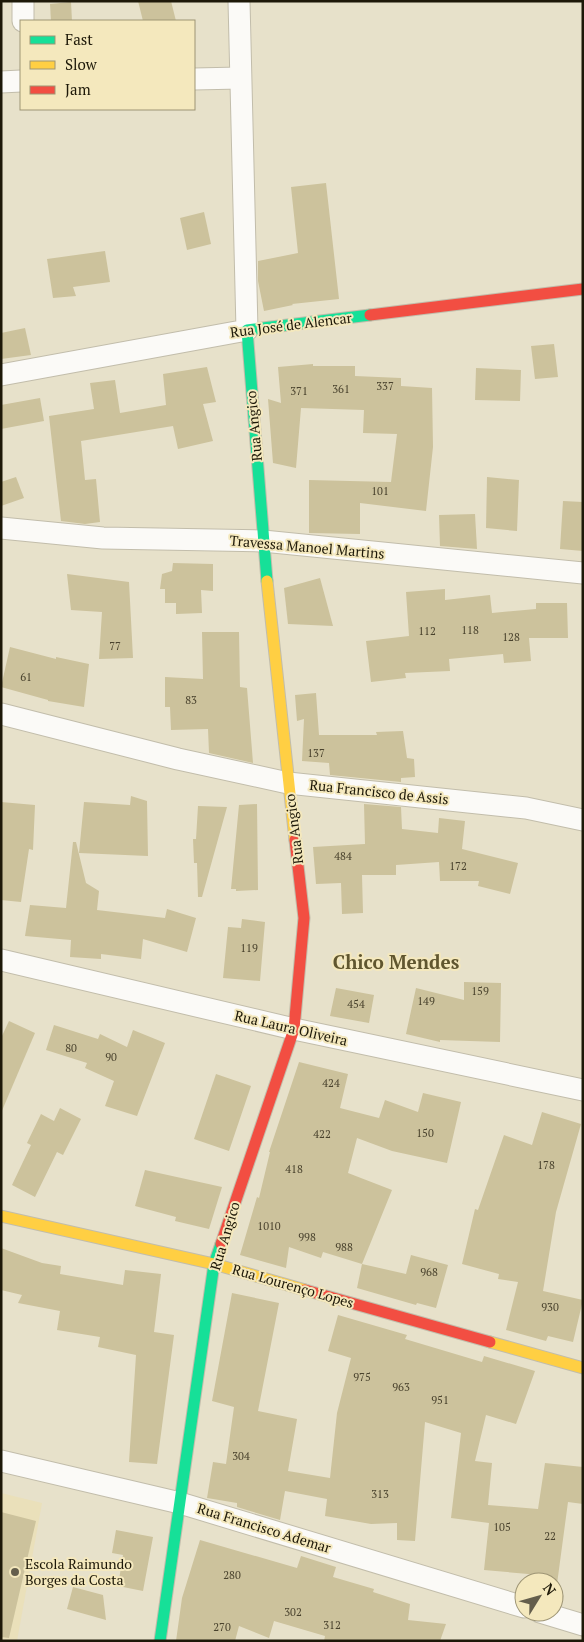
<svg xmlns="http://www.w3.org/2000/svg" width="584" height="1642" font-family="'PT Serif',serif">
  <rect width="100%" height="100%" fill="#e7e1ca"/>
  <polygon fill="#eae0ba" points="1,1493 42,1503 17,1641 1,1641"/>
  <g fill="#ccc29c">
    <polygon points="138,1 171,1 176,21 143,21"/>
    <polygon points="71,2 72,21 51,21 50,4"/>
    <polygon points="326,183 339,299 292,304 293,305 264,311 258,281 258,261 298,253 291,187"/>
    <polygon points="204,212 211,244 187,250 180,218"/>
    <polygon points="105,251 110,282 73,287 76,296 53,298 47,259"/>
    <polygon points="25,328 31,355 1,359 1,333"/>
    <polygon points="554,344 558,377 535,379 531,346"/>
    <polygon points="313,364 313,366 355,366 355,376 401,378 401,386 432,388 433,447 426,511 360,503 360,534 309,533 309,480 391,482 397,434 363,433 364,410 301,408 296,468 273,463 268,399 281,403 278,367"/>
    <polygon points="207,367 216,402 203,404 213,441 178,449 173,426 81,441 85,480 96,479 100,522 85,524 61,521 49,416 94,409 90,383 115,380 120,413 166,405 163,374"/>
    <polygon points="476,368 521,370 520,401 475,400"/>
    <polygon points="40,398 44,421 1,429 1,405"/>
    <polygon points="16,477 24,498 1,506 1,482"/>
    <polygon points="487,477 519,480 517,531 486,528"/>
    <polygon points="563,501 583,502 583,551 560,549"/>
    <polygon points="475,514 477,549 440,546 439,515"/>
    <polygon points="173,563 213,564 213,591 201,590 202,613 176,614 176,603 165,603 165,589 160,589 162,574 172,571"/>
    <polygon points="67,574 129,582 133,658 99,659 102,612 71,610"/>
    <polygon points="320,578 333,626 288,624 284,588"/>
    <polygon points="445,589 445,600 490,595 492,613 536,609 536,603 567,603 568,638 529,638 531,661 504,663 503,654 449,659 450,671 405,673 406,678 371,682 366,641 409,636 406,592"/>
    <polygon points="202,632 239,632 240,687 247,688 253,763 209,753 208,729 171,730 170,707 165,707 165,677 203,679"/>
    <polygon points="10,647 56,659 56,657 89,664 84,707 48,701 48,700 1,687"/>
    <polygon points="316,693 319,735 377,735 376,732 403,731 407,758 414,759 415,777 401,778 401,782 330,775 329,763 302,761 304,719 297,721 295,695"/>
    <polygon points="131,796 147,801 148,856 79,853 84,802 130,805"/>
    <polygon points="1,802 35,805 33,850 29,849 21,902 1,900"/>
    <polygon points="257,804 258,890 236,891 236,889 231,889 239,805"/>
    <polygon points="364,804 401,807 402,829 438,833 439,818 465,821 462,849 518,863 510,894 478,886 479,881 440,881 439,862 396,865 396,875 362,875 363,913 342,914 341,883 316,884 313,847 365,844"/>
    <polygon points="198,806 227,807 202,897 198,897 197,863 194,863 193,839 196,839"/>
    <polygon points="73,842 76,842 86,883 99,891 97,910 165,918 167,909 196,918 187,952 143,939 141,959 101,954 101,959 70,957 71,940 25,936 30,905 66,908"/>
    <polygon points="242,919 265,922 260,981 223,978 228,927 241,928"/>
    <polygon points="464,982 501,983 500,1042 440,1040 440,1042 406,1034 416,988 464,1000"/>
    <polygon points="336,988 374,995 369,1023 330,1016"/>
    <polygon points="9,1021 35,1033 1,1113 1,1038"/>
    <polygon points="54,1025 98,1039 100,1034 127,1047 133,1030 165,1043 137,1116 105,1106 114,1081 85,1068 87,1063 46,1050"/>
    <polygon points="299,1062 348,1074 340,1108 379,1118 385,1100 418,1112 423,1093 461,1102 447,1163 392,1151 357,1138 348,1173 392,1190 362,1264 323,1252 321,1258 289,1247 286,1268 240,1255 257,1197 259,1198 270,1152 269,1152"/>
    <polygon points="216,1074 251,1086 229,1151 194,1139"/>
    <polygon points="60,1108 81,1119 63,1155 57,1152 35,1197 12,1185 31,1145 27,1143 41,1114 54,1121"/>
    <polygon points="542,1112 581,1124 556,1212 543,1291 583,1300 573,1342 548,1336 546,1341 506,1330 518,1282 498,1279 499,1274 462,1264 475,1209 478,1210 504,1135 532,1145"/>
    <polygon points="145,1170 222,1187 209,1229 175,1221 176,1217 135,1206"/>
    <polygon points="1,1248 42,1263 61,1266 60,1274 123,1285 125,1270 161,1274 154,1332 174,1335 157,1464 129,1462 136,1355 98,1347 100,1337 57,1330 60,1311 18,1303 22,1295 1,1290"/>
    <polygon points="411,1255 448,1265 436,1308 417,1303 416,1305 357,1288 362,1264 406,1274"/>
    <polygon points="232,1293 279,1303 258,1411 297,1419 288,1471 330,1478 337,1413 351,1358 328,1351 338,1315 407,1335 405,1339 482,1362 484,1356 535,1371 516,1424 486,1415 475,1461 492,1463 488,1505 538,1509 545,1463 583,1467 583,1504 568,1502 557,1584 528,1574 484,1570 489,1523 451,1518 461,1433 425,1422 415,1541 397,1540 397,1523 371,1524 325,1516 327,1499 285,1491 280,1520 237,1507 237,1503 207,1498 213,1462 226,1464 234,1407 212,1401"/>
    <polygon points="1,1512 36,1521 9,1638 1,1637"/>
    <polygon points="116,1530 153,1537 143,1591 118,1586 123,1555 112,1553"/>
    <polygon points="200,1540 297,1568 301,1556 336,1567 333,1577 374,1589 373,1592 410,1604 408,1620 446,1624 440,1641 324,1641 325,1636 274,1621 269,1638 239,1626 235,1641 176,1641 182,1598"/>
    <polygon points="73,1587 103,1595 106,1620 67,1609"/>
  </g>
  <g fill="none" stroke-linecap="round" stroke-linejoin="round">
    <defs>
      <g id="street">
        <polyline points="23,21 23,1"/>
        <polyline points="194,79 240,78"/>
        <polyline points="1,82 21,81"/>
        <polyline points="1,375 247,330 239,1"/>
        <polyline points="1,528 103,538 263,541 583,573"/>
        <polyline points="1,714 178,759 288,783 526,808 583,820"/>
        <polyline points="1,960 294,1029 583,1090"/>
        <polyline points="1,1461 180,1503 524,1607"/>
        <polyline points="540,1612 583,1625"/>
      </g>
      <g id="fast">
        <polyline points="267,581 247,330 370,315"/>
        <polyline points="160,1641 214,1264 221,1244"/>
      </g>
      <g id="slow">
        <polyline points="267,581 295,840"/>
        <polyline points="1,1216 214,1264 305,1290"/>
        <polyline points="490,1342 583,1368"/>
      </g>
      <g id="jam">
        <polyline points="370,315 583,289"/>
        <polyline points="221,1244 294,1029 304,918 295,840"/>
        <polyline points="305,1290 490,1342"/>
      </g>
    </defs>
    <use href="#street" stroke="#c2bdab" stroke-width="23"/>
    <use href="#fast" stroke="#c2bdab" stroke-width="13"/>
    <use href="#slow" stroke="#c2bdab" stroke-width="13"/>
    <use href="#jam" stroke="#c2bdab" stroke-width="13"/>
    <use href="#street" stroke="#fbfaf7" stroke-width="21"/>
    <use href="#fast" stroke="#16e098" stroke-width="11"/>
    <use href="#slow" stroke="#ffcf43" stroke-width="11"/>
    <use href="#jam" stroke="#f24e42" stroke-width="11"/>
  </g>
  <circle fill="#645e4c" stroke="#f4e8bd" stroke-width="2" cx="15" cy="1572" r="5"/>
  <g text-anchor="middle" stroke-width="4" stroke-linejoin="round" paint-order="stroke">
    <g font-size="11" fill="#49422d">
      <text x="385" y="390">337</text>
      <text x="341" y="393">361</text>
      <text x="299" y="395">371</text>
      <text x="380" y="495">101</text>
      <text x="470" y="634">118</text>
      <text x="427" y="635">112</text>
      <text x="511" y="641">128</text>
      <text x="115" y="650">77</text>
      <text x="26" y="681">61</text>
      <text x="191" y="704">83</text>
      <text x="316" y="757">137</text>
      <text x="343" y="860">484</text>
      <text x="458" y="870">172</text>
      <text x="249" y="952">119</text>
      <text x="480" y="995">159</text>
      <text x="426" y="1005">149</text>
      <text x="356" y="1008">454</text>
      <text x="71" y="1052">80</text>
      <text x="111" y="1061">90</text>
      <text x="331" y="1087">424</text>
      <text x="425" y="1137">150</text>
      <text x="322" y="1138">422</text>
      <text x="546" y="1169">178</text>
      <text x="294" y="1173">418</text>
      <text x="269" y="1230">1010</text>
      <text x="307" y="1241">998</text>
      <text x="344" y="1251">988</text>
      <text x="429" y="1276">968</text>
      <text x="550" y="1311">930</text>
      <text x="362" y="1381">975</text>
      <text x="401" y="1391">963</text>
      <text x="440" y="1404">951</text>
      <text x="241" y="1460">304</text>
      <text x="380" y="1498">313</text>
      <text x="502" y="1531">105</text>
      <text x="550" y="1540">22</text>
      <text x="232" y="1579">280</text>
      <text x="293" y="1616">302</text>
      <text x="332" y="1629">312</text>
      <text x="222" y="1631">270</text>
    </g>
    <g font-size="14" fill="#1d1808" stroke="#f4e8bd">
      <text transform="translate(291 325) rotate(-7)" y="5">Rua José de Alencar</text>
      <text transform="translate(254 426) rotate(-95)" y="5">Rua Angico</text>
      <text transform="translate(307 547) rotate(5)" y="5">Travessa Manoel Martins</text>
      <text transform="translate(379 792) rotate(6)" y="5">Rua Francisco de Assis</text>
      <text transform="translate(294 829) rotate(-97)" y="5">Rua Angico</text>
      <text transform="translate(291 1028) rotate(13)" y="5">Rua Laura Oliveira</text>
      <text transform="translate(225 1236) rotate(-73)" y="5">Rua Angico</text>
      <text transform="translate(293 1286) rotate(16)" y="5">Rua Lourenço Lopes</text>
      <text transform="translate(264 1528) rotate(17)" y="5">Rua Francisco Ademar</text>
    </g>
    <g font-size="14" fill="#1d1808" stroke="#f4e8bd" text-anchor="start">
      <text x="25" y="1569">Escola Raimundo<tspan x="25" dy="16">Borges da Costa</tspan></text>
    </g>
    <g font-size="19" font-weight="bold" fill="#60562f" stroke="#f4e8bd">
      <text x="396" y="969">Chico Mendes</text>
    </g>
  </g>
  <rect width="584" height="1642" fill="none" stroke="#1d1808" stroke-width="5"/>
  <rect x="20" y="20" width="175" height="90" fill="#f4e8bd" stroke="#9e9575"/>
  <rect x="30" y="36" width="25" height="8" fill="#16e098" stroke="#9e9575"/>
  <text x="65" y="45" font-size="15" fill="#1d1808">Fast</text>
  <rect x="30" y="61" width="25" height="8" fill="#ffcf43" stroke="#9e9575"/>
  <text x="65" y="70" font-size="15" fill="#1d1808">Slow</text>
  <rect x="30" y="86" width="25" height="8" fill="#f24e42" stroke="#9e9575"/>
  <text x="65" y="95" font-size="15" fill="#1d1808">Jam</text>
  <g transform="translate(539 1597) rotate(53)"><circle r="24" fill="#f4e8bd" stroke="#9e9575"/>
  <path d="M0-4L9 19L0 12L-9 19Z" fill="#645e4c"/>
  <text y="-8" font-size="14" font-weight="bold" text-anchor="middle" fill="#1d1808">N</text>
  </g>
</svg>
